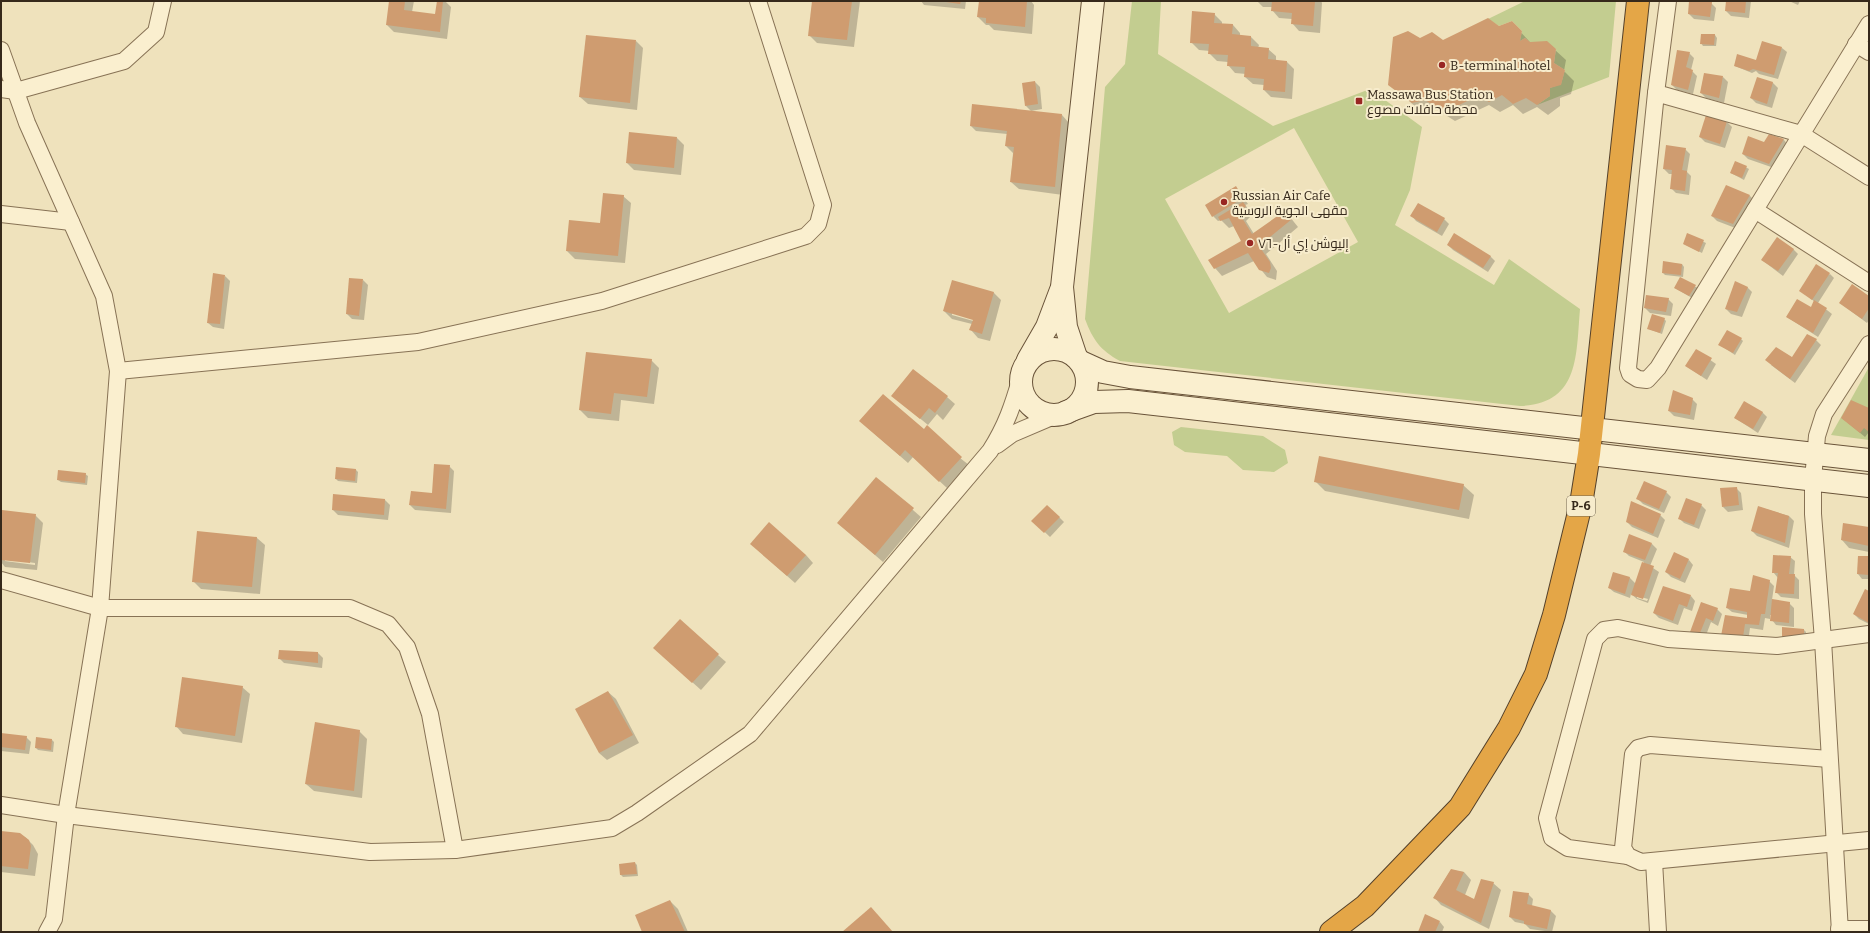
<svg xmlns="http://www.w3.org/2000/svg" width="1870" height="933" font-family="Bitter,Cairo,serif">
  <rect width="100%" height="100%" fill="#efe2bc"/>
  <g fill="#c3cd90" fill-rule="evenodd">
    <path d="M1132,1h29l-3,53 115,72 97,-37 52,38 -12,63 -15,35 99,60 15,-26 71,50c-4,46 0,95 -60,97l-400,-45c-20,-11 -27,-21 -35,-42l20,-232 20,-23zM1294,128l64,114 -129,71 -64,-114z"/>
    <polygon points="1525,1 1616,1 1609,77 1537,105 1550,96 1550,88 1561,84 1565,70 1554,63 1556,49 1530,42 1525,38 1520,41 1522,31 1512,21 1499,26 1488,19"/>
    <polygon points="1869,367 1869,440 1831,435"/>
    <polygon points="1181,427 1263,436 1285,450 1288,463 1274,472 1243,470 1227,456 1185,452 1174,445 1172,432"/>
  </g>
  <g fill="#0003" fill-rule="evenodd">
    <polygon points="390,1 414,1 412,12 436,15 438,1 445,1 451,7 447,39 394,32 387,25"/>
    <polygon points="813,1 860,1 854,47 817,43 809,35"/>
    <polygon points="921,1 966,1 965,9 924,5"/>
    <polygon points="980,1 1031,1 1034,5 1032,34 994,30 989,25 986,25 978,17"/>
    <polygon points="1257,1 1321,1 1322,3 1320,33 1299,31 1292,23 1292,19 1279,18 1272,10 1272,7 1263,7"/>
    <polygon points="1690,1 1711,3 1716,8 1714,21 1694,19 1689,14"/>
    <polygon points="1727,1 1751,1 1749,18 1731,16 1726,11"/>
    <polygon points="1789,1 1800,1 1798,5"/>
    <polygon points="1214,14 1222,22 1222,24 1233,25 1240,33 1240,36 1251,37 1259,45 1258,48 1268,49 1276,56 1276,61 1287,62 1294,69 1292,99 1271,97 1264,90 1264,85 1253,84 1245,77 1246,74 1235,73 1228,65 1228,62 1217,61 1209,53 1210,51 1199,50 1191,42"/>
    <polygon points="1512,23 1531,43 1555,50 1566,60 1564,71 1574,81 1571,94 1560,98 1560,106 1548,115 1537,107 1523,114 1513,105 1500,112 1489,105 1455,121 1436,109 1423,113 1389,84 1420,39 1443,41"/>
    <polygon points="1702,35 1715,35 1717,38 1716,46 1703,46 1701,43"/>
    <polygon points="636,41 643,48 637,110 588,104 580,97"/>
    <polygon points="1782,48 1787,52 1778,79 1759,74 1756,71 1752,73 1735,66 1756,60"/>
    <polygon points="1689,53 1694,58 1691,70 1697,76 1693,94 1677,90 1672,85"/>
    <polygon points="1723,77 1728,82 1724,103 1706,98 1701,93"/>
    <polygon points="1758,78 1773,83 1778,88 1772,108 1756,103 1751,98"/>
    <polygon points="1035,82 1040,87 1042,109 1031,111 1026,106"/>
    <polygon points="1062,115 1069,123 1063,195 1019,189 1011,182 1013,153 1006,146 1007,134 976,131 971,126"/>
    <polygon points="1727,122 1732,127 1725,148 1705,142 1700,137"/>
    <polygon points="1769,135 1784,140 1788,145 1774,168 1748,159 1743,154 1765,144"/>
    <polygon points="677,138 684,145 681,175 634,170 627,163"/>
    <polygon points="1685,149 1690,154 1687,172 1691,176 1689,195 1676,193 1671,188 1673,174 1669,174 1664,169"/>
    <polygon points="1736,162 1749,169 1744,180 1731,173"/>
    <polygon points="1236,187 1248,204 1245,205 1253,214 1246,221 1254,234 1286,212 1298,227 1266,254 1277,271 1276,280 1267,277 1254,261 1222,276 1215,268 1242,241 1234,226 1229,228 1221,220 1218,221 1213,216"/>
    <polygon points="1726,187 1750,196 1755,201 1738,229 1717,221 1712,216"/>
    <polygon points="623,196 631,203 625,263 575,259 567,251 601,224"/>
    <polygon points="1412,216 1444,219 1449,224 1442,236 1416,221"/>
    <polygon points="1688,235 1706,243 1702,253 1684,244"/>
    <polygon points="1448,245 1490,256 1495,261 1488,272 1453,250"/>
    <polygon points="1793,249 1798,254 1783,276 1762,260"/>
    <polygon points="1664,263 1682,264 1684,267 1683,277 1665,275 1663,273"/>
    <polygon points="1830,274 1834,278 1818,303 1832,314 1818,337 1787,317 1811,308 1815,302 1800,290"/>
    <polygon points="225,276 230,281 224,329 213,327 208,323"/>
    <polygon points="1680,279 1698,288 1692,298 1675,288"/>
    <polygon points="363,280 368,285 364,320 352,319 347,314"/>
    <path d="M953,281l41,12 7,7 -11,41 -12,-3 -7,-8 1,-6 -20,-5 -8,-8zM952,313l26,7 -1,2 -25,-7z"/>
    <polygon points="1747,287 1752,292 1742,317 1731,314 1726,309"/>
    <polygon points="1869,297 1869,320 1867,323 1840,303"/>
    <polygon points="1668,299 1673,304 1671,316 1650,313 1645,308"/>
    <polygon points="1664,319 1666,321 1662,334 1649,329"/>
    <polygon points="1741,339 1743,341 1735,355 1720,345"/>
    <polygon points="1816,340 1821,345 1795,383 1771,365 1792,358"/>
    <polygon points="1696,350 1716,364 1707,380 1686,366"/>
    <polygon points="651,360 659,368 654,404 621,400 619,421 588,418 580,410"/>
    <polygon points="893,396 947,397 955,404 943,420 937,414 928,425"/>
    <polygon points="1692,399 1697,404 1694,420 1674,416 1669,411"/>
    <polygon points="1869,409 1869,432 1865,437 1842,418"/>
    <polygon points="1762,412 1767,417 1758,433 1735,418"/>
    <polygon points="868,428 924,430 969,465 947,488 913,457 908,463"/>
    <polygon points="449,466 454,471 451,513 415,510 410,505 433,494"/>
    <polygon points="337,468 356,470 358,472 357,483 338,481 336,479"/>
    <polygon points="85,474 88,476 87,485 61,482 58,480"/>
    <polygon points="876,478 921,517 883,562 838,523"/>
    <polygon points="1315,481 1463,485 1474,495 1469,519 1325,491"/>
    <polygon points="1736,488 1741,493 1743,510 1728,512 1723,507"/>
    <polygon points="1666,492 1671,497 1664,513 1643,504 1638,499"/>
    <polygon points="385,500 390,505 388,520 338,515 333,510"/>
    <polygon points="1701,505 1706,510 1699,529 1684,523 1679,518"/>
    <polygon points="1759,507 1789,516 1794,521 1789,548 1757,536 1752,531"/>
    <path d="M3,511l32,4 8,8 -6,47 -32,-3 -4,-5v-30zM5,559l30,4v2l-30,-4z"/>
    <polygon points="1660,515 1665,520 1658,538 1632,527 1627,522"/>
    <polygon points="1059,517 1064,522 1050,537 1033,521"/>
    <polygon points="1869,528 1869,552 1849,548 1842,540"/>
    <polygon points="198,532 257,538 265,545 260,594 201,589 193,581"/>
    <path d="M1630,536l22,8 5,5 -7,17 9,6 -11,31 -11,-4 -6,-5 -1,4 -16,-6 -5,-4 4,-15 17,5 6,6 8,-22 -15,-6 -5,-5zM1637,596l11,3 -1,2 -10,-3z"/>
    <polygon points="759,551 806,555 813,563 795,583"/>
    <polygon points="1790,557 1795,561 1794,575 1799,580 1799,599 1781,597 1776,592 1778,578 1773,572"/>
    <polygon points="1869,557 1869,579 1862,579 1858,574"/>
    <polygon points="1689,560 1693,565 1685,583 1671,577 1666,572"/>
    <polygon points="1769,581 1774,586 1772,600 1789,603 1794,608 1794,627 1776,625 1772,620 1772,615 1770,615 1770,619 1765,618 1763,630 1750,628 1748,642 1727,640 1747,620 1748,615 1732,612 1727,608"/>
    <polygon points="1869,592 1869,624 1859,619 1854,614"/>
    <polygon points="1691,596 1695,601 1692,611 1684,608 1678,625 1659,618 1654,613"/>
    <polygon points="1702,604 1717,609 1722,614 1718,626 1711,622 1705,638 1696,637 1692,632"/>
    <polygon points="1804,630 1806,632 1806,637 1785,639 1783,636"/>
    <polygon points="318,653 323,658 322,668 284,663 279,658"/>
    <polygon points="662,655 718,655 726,662 701,690"/>
    <polygon points="242,687 250,694 242,743 183,734 176,726"/>
    <polygon points="608,692 616,699 639,743 607,760 599,753"/>
    <polygon points="359,731 367,739 362,798 314,791 306,784"/>
    <polygon points="1,734 26,737 31,742 29,754 1,751"/>
    <polygon points="52,740 54,742 53,752 38,750 36,748"/>
    <polygon points="1,832 25,837 33,845 38,854 35,876 1,872"/>
    <polygon points="635,863 637,865 638,876 623,877 621,875 620,865"/>
    <polygon points="1451,870 1464,872 1471,880 1465,895 1475,900 1493,883 1501,890 1489,929 1441,905 1434,897"/>
    <polygon points="1528,894 1533,899 1532,906 1551,911 1556,916 1552,932 1530,929 1525,924 1515,922 1510,917"/>
    <polygon points="670,901 678,909 688,932 644,932"/>
    <polygon points="1440,922 1444,927 1442,932 1419,932"/>
  </g>
  <g fill="#cf9c70">
    <polygon points="389,1 405,1 404,10 435,14 437,1 443,1 440,32 386,25"/>
    <polygon points="812,1 852,1 847,40 808,36"/>
    <polygon points="939,1 961,1 960,4"/>
    <polygon points="979,1 1027,1 1025,27 986,23 986,18 977,17"/>
    <polygon points="1272,1 1315,1 1313,26 1291,24 1292,13 1271,11"/>
    <polygon points="1689,1 1712,2 1710,17 1688,14"/>
    <polygon points="1726,1 1746,1 1745,13 1725,11"/>
    <polygon points="1192,11 1215,13 1214,23 1233,24 1232,34 1251,36 1251,46 1269,48 1268,59 1287,61 1285,92 1263,90 1264,79 1244,77 1245,67 1227,66 1228,55 1208,54 1209,44 1190,43"/>
    <polygon points="1488,18 1499,26 1512,21 1522,31 1520,41 1525,38 1530,42 1547,41 1556,49 1554,63 1565,70 1561,85 1550,88 1550,96 1537,105 1526,98 1513,104 1502,95 1489,102 1478,96 1444,112 1425,100 1412,103 1388,85 1393,37 1408,31 1420,38 1432,32 1443,40"/>
    <polygon points="1701,34 1715,34 1714,45 1700,44"/>
    <polygon points="586,35 636,40 630,103 579,97"/>
    <polygon points="1762,41 1782,47 1774,75 1753,69 1749,71 1734,66 1737,54 1756,60"/>
    <polygon points="1677,50 1690,52 1686,67 1693,70 1688,90 1671,85"/>
    <polygon points="1704,73 1723,76 1719,98 1700,93"/>
    <polygon points="1757,77 1773,82 1767,104 1750,98"/>
    <polygon points="1035,81 1038,104 1025,106 1022,83"/>
    <polygon points="972,104 1062,114 1055,187 1010,182 1014,147 1005,146 1007,131 970,126"/>
    <polygon points="1706,115 1727,121 1720,144 1699,137"/>
    <polygon points="629,132 677,137 674,168 626,163"/>
    <polygon points="1769,134 1784,139 1769,164 1742,154 1748,136 1764,142"/>
    <polygon points="1666,145 1686,148 1682,170 1687,171 1685,191 1670,189 1672,170 1663,169"/>
    <polygon points="1735,161 1747,166 1742,178 1730,173"/>
    <polygon points="1726,185 1750,195 1733,224 1711,216"/>
    <polygon points="1236,186 1243,198 1212,217 1205,205"/>
    <polygon points="603,193 624,195 618,256 566,251 569,220 600,223"/>
    <polygon points="1243,202 1246,206 1239,213 1252,234 1286,210 1292,219 1259,246 1270,262 1271,268 1269,273 1259,270 1248,253 1214,269 1208,260 1241,241 1229,218 1220,221 1218,217"/>
    <polygon points="1418,203 1445,218 1437,232 1410,216"/>
    <polygon points="1454,233 1491,256 1483,268 1447,245"/>
    <polygon points="1687,233 1704,240 1699,252 1683,244"/>
    <polygon points="1777,237 1794,249 1778,271 1761,260"/>
    <polygon points="1663,261 1682,264 1681,275 1662,273"/>
    <polygon points="1816,264 1830,273 1812,300 1799,291"/>
    <polygon points="213,273 225,275 220,324 207,323"/>
    <polygon points="1680,277 1696,285 1689,296 1674,288"/>
    <polygon points="349,278 363,279 359,316 346,314"/>
    <polygon points="952,280 994,292 982,334 969,330 973,320 943,311"/>
    <polygon points="1735,281 1748,287 1737,312 1725,309"/>
    <polygon points="1852,284 1869,296 1869,308 1862,319 1839,303"/>
    <polygon points="1646,295 1669,298 1666,312 1644,308"/>
    <polygon points="1797,299 1811,307 1814,300 1827,308 1813,333 1786,317"/>
    <polygon points="1652,314 1665,318 1660,333 1647,329"/>
    <polygon points="1727,330 1742,338 1733,353 1718,345"/>
    <polygon points="1807,334 1817,339 1790,379 1765,360 1776,347 1792,357"/>
    <polygon points="1696,349 1712,358 1701,376 1685,366"/>
    <polygon points="586,352 652,359 647,397 614,393 611,414 579,410"/>
    <polygon points="913,369 948,396 935,413 929,408 920,419 891,396"/>
    <polygon points="1673,390 1693,398 1690,415 1668,411"/>
    <polygon points="883,394 924,429 927,425 962,457 939,482 905,450 900,456 859,421"/>
    <polygon points="1851,400 1869,408 1869,432 1864,428 1860,433 1841,418"/>
    <polygon points="1744,401 1763,412 1753,429 1734,418"/>
    <polygon points="1319,456 1464,484 1459,510 1314,482"/>
    <polygon points="434,464 450,465 446,509 409,505 411,491 432,493"/>
    <polygon points="336,467 356,469 355,481 335,479"/>
    <polygon points="58,470 86,473 85,483 57,480"/>
    <polygon points="876,477 914,508 875,555 837,523"/>
    <polygon points="1644,481 1667,491 1659,509 1636,499"/>
    <polygon points="1737,487 1739,505 1722,507 1720,488"/>
    <polygon points="333,494 385,499 384,515 332,510"/>
    <polygon points="1686,498 1702,504 1694,525 1678,519"/>
    <polygon points="1631,501 1661,514 1653,534 1626,522"/>
    <polygon points="1047,505 1060,517 1044,533 1031,521"/>
    <polygon points="1758,506 1789,516 1785,543 1751,531"/>
    <polygon points="2,510 36,514 30,563 1,560"/>
    <polygon points="769,522 806,555 787,576 750,544"/>
    <polygon points="1843,523 1869,527 1869,546 1841,540"/>
    <polygon points="197,531 257,537 252,587 192,582"/>
    <polygon points="1629,534 1652,543 1645,560 1623,552"/>
    <polygon points="1674,552 1689,559 1680,579 1665,572"/>
    <polygon points="1773,555 1791,556 1789,574 1795,574 1794,594 1775,593 1778,573 1772,573"/>
    <polygon points="1858,556 1869,556 1869,575 1857,574"/>
    <polygon points="1642,562 1654,566 1643,599 1631,595"/>
    <polygon points="1613,572 1630,577 1625,594 1608,588"/>
    <polygon points="1753,575 1770,580 1765,614 1761,614 1759,625 1745,624 1743,637 1721,636 1725,615 1747,618 1747,612 1726,608 1730,588 1750,591"/>
    <polygon points="1663,586 1691,595 1687,607 1679,604 1673,621 1653,613"/>
    <polygon points="1865,589 1869,591 1869,623 1853,614"/>
    <polygon points="1772,599 1790,602 1789,623 1770,621"/>
    <polygon points="1701,602 1718,608 1713,621 1706,618 1700,633 1690,632"/>
    <polygon points="680,619 719,654 692,683 653,648"/>
    <polygon points="1782,627 1804,629 1804,635 1782,637"/>
    <polygon points="279,650 318,652 318,663 278,659"/>
    <polygon points="182,677 243,686 235,736 175,727"/>
    <polygon points="608,691 633,735 599,753 575,709"/>
    <polygon points="315,722 360,730 354,791 305,784"/>
    <polygon points="1,733 27,736 25,750 1,747"/>
    <polygon points="36,737 52,739 51,750 35,748"/>
    <polygon points="1,831 20,833 29,840 31,846 28,869 1,866"/>
    <polygon points="635,862 637,874 620,875 619,864"/>
    <polygon points="1451,869 1464,872 1456,890 1474,899 1481,879 1494,882 1481,923 1433,898"/>
    <polygon points="1513,891 1529,893 1527,904 1551,910 1547,929 1524,924 1524,921 1509,917"/>
    <polygon points="670,900 685,932 642,932 635,915"/>
    <polygon points="871,907 893,932 842,932"/>
    <polygon points="1425,914 1440,921 1435,932 1418,932"/>
  </g>
  <g fill="none" stroke-linecap="round" stroke-linejoin="round">
    <defs>
      <g id="street">
        <polyline points="1668,1 1656,93 1628,368 1630,374 1638,379 1647,380 1658,368 1869,24"/>
        <polyline points="1856,44 1869,52"/>
        <polyline points="1,50 27,123 104,296 118,371 100,608 66,815 54,919 47,932"/>
        <polyline points="1,89 16,91 124,61 156,32 163,1"/>
        <polyline points="1656,93 1801,134 1869,177"/>
        <polyline points="1755,210 1869,283"/>
        <polyline points="1,214 71,222"/>
        <polyline points="118,371 418,342 602,301 806,236 818,224 823,205 758,1"/>
        <polyline points="997,445 1012,434 1059,414"/>
        <polyline points="1,580 100,608 350,608 388,624 407,647 430,714 455,850"/>
        <polyline points="1829,759 1650,745 1638,748 1633,754 1623,848 1628,856 1641,862 1869,840"/>
        <path d="M1,805l65,10 304,37 85,-2 157,-22 25,-15 113,-79 240,-283c16,-25 23,-46 31,-74"/>
        <polyline points="1628,856 1568,848 1552,838 1547,818 1595,639 1604,630 1618,628 1668,639 1777,646 1869,634"/>
        <polyline points="1654,861 1658,932"/>
        <polyline points="1839,929 1869,929"/>
        <polyline points="1840,932 1823,640 1813,514 1813,479 1817,436 1824,414 1869,344"/>
      </g>
      <g id="secondary">
        <circle cx="1054" cy="382" r="33"/>
        <polyline points="1076,357 1066,327 1062,287 1093,1"/>
        <polyline points="1028,360 1047,327 1061,290"/>
        <polyline points="1081,362 1103,372 1130,377 1869,460"/>
        <polyline points="1066,412 1094,402 1128,401 1869,486"/>
      </g>
      <polyline id="highway" points="1331,932 1365,906 1460,807 1509,728 1536,674 1554,615 1581,504 1589,454 1638,1"/>
    </defs>
    <use href="#street" stroke="#877255" stroke-width="18"/>
    <use href="#secondary" stroke="#695339" stroke-width="24"/>
    <use href="#highway" stroke="#54402a" stroke-width="24"/>
    <use href="#street" stroke="#faefcf" stroke-width="16"/>
    <use href="#secondary" stroke="#faefcf" stroke-width="22"/>
    <use href="#highway" stroke="#e4a647" stroke-width="22"/>
  </g>
  <g fill="#992723" stroke="#f7eccc" stroke-width="1.5">
    <circle cx="1442" cy="65" r="4"/>
    <rect x="1355" y="97" width="8" height="8" rx="2"/>
    <circle cx="1224" cy="202" r="4"/>
    <circle cx="1250" cy="243" r="4"/>
  </g>
  <g text-anchor="middle" stroke-width="4" stroke-linejoin="round" paint-order="stroke">
    <rect fill="#f7eccc" stroke="#706450" stroke-width="1" x="1567" y="496" width="28" height="20" rx="3"/>
    <g font-size="12" font-weight="bold" fill="#36291b">
      <text x="1581" y="510">P-6</text>
    </g>
    <g font-size="13" fill="#36291b" stroke="#f7eccc" text-anchor="start">
      <text x="1450" y="70">B-terminal hotel</text>
      <text x="1367" y="99">Massawa Bus Station<tspan x="1367" dy="15">محطة حافلات مصوع</tspan></text>
      <text x="1232" y="200">Russian Air Cafe<tspan x="1232" dy="15">مقهى الجوية الروسية</tspan></text>
      <text x="1258" y="248">إليوشن إي أل-٧٦</text>
    </g>
  </g>
  <rect width="1870" height="933" fill="none" stroke="#36291b" stroke-width="4"/>
</svg>
